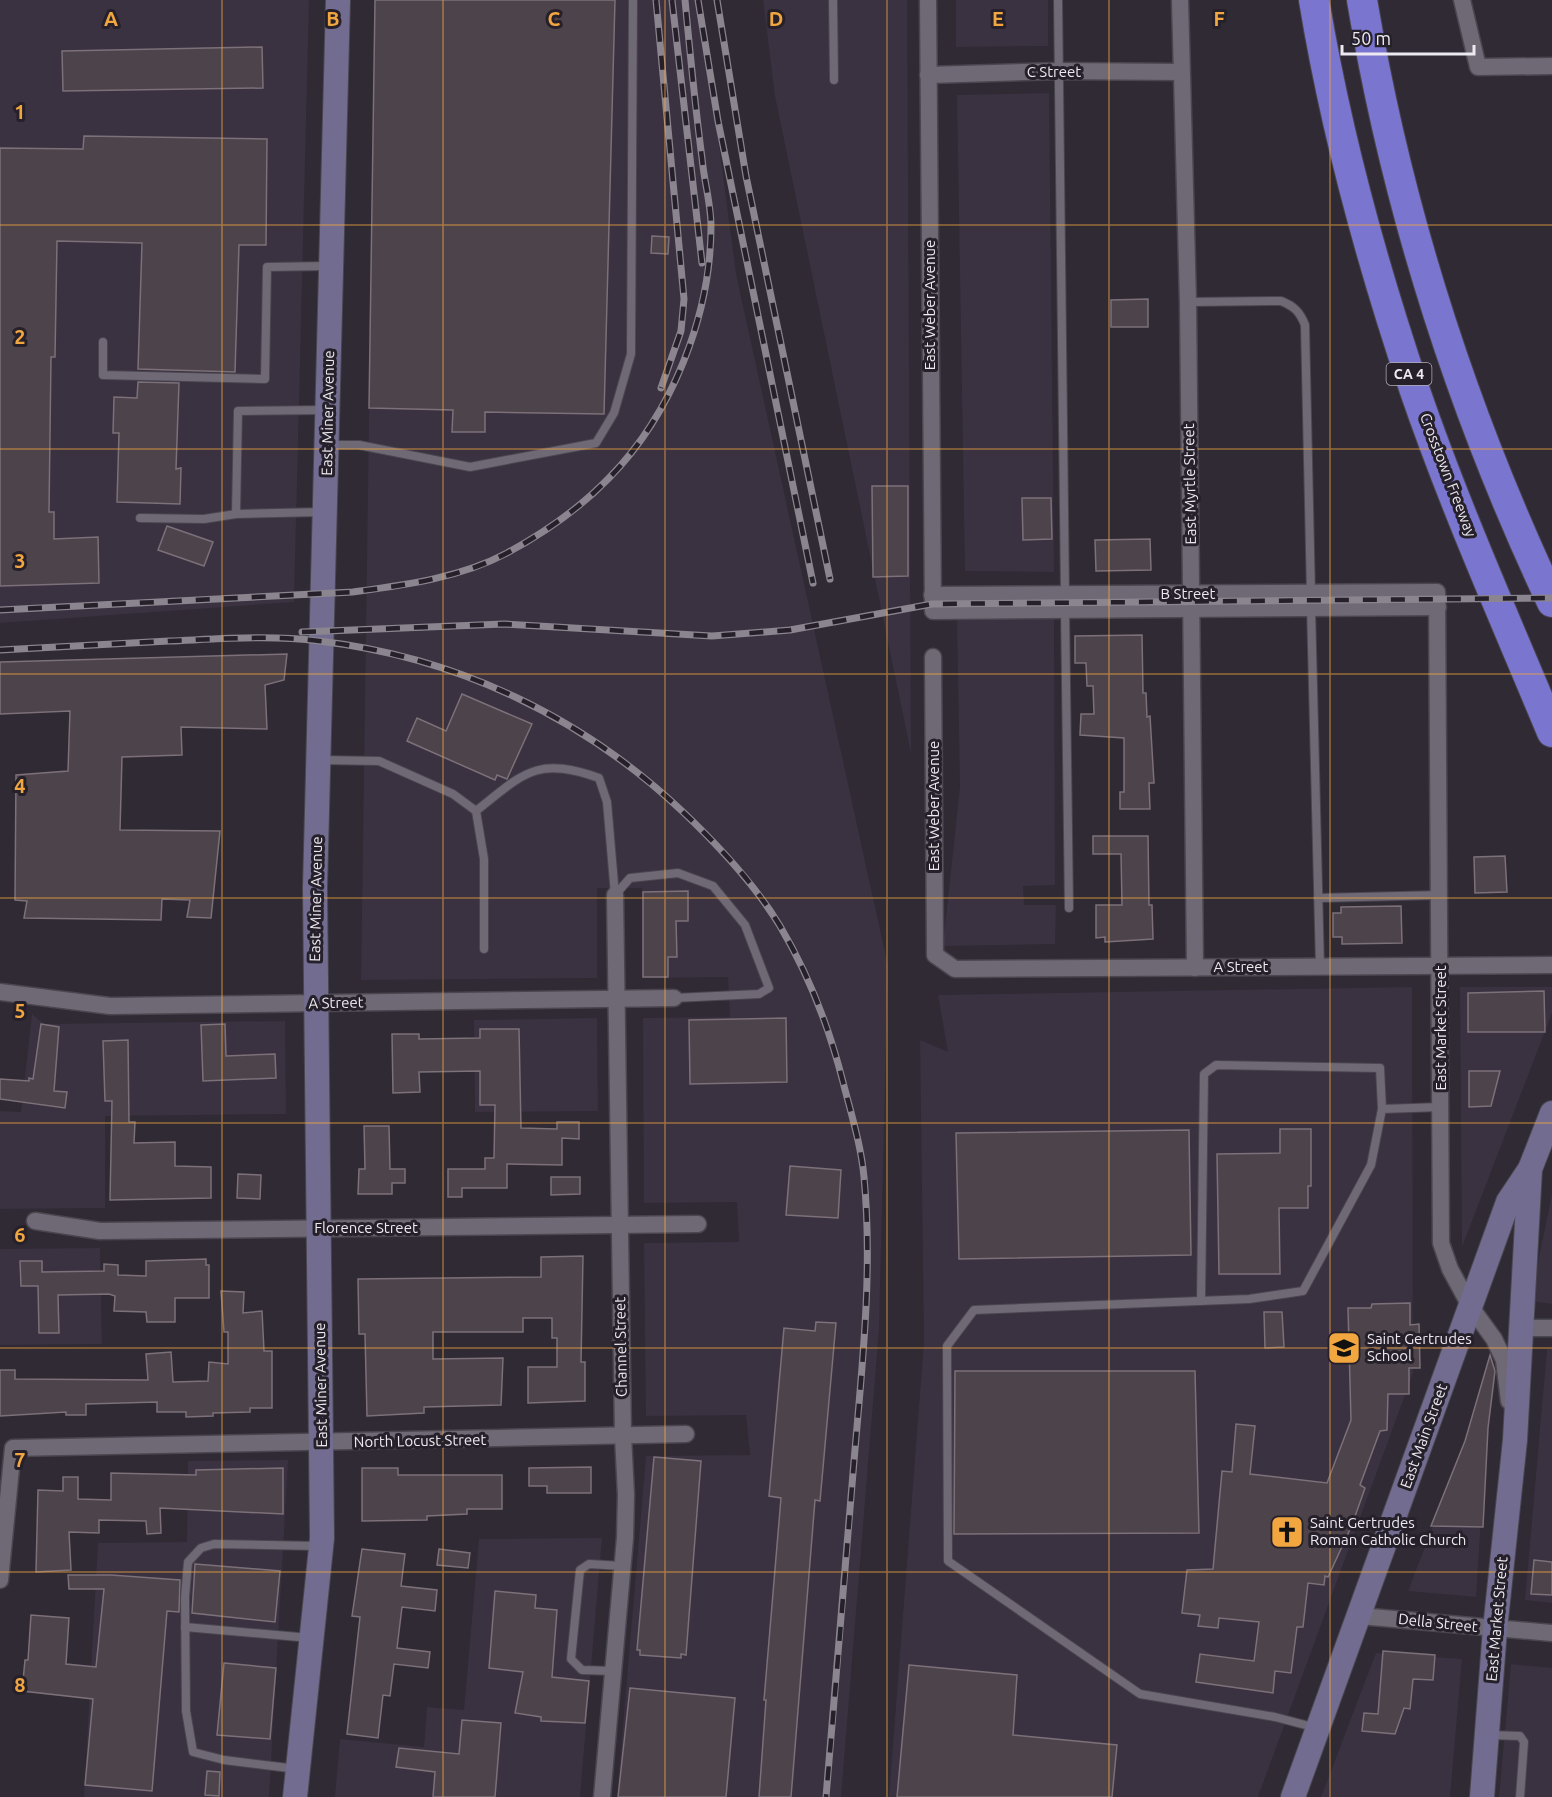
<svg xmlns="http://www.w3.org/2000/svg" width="1552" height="1797" font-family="Ubuntu,sans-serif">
  <rect width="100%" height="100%" fill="#2f2a34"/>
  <g fill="#3a3141">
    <polygon points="0,0 309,0 294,602 0,623"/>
    <polygon points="375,0 700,0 736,274 888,966 879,1329 841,1797 617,1797 646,1456 750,1455 746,1415 646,1416 644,1243 739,1242 737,1202 644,1203 643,1018 730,1017 728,977 642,978 642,888 597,888 597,978 361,980"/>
    <polygon points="763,0 907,0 911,753 775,96"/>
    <polygon points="956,0 1048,0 1048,46 956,47"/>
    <polygon points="1049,93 1054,572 965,571 957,95"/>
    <polygon points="1054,619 1055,885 1023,886 1024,905 1056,905 1055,944 943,946 960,786 957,620"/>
    <polygon points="1412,987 1413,1373 1258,1797 889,1797 924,1342 920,1040 948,1052 938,995"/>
    <polygon points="1460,987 1552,987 1552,1013 1462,1247"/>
    <polygon points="32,1014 44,1024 285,1021 286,1114 105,1116 105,1208 0,1209 0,1111 21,1112"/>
    <polygon points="597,1018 598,1111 475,1112 474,1020"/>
    <polygon points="1552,1194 1552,1304 1530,1301"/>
    <polygon points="100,1248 102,1344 0,1345 0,1249"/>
    <polygon points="1547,1349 1552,1349 1552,1603 1525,1600"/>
    <polygon points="1490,1378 1476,1597 1408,1591"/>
    <polygon points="288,1460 269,1797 84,1797 98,1543 187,1542 188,1461"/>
    <polygon points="602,1538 580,1797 335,1797 340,1739 424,1747 427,1707 464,1710 479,1539"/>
    <polygon points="1376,1653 1462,1659 1450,1797 1321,1797"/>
    <polygon points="1511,1664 1552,1668 1552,1797 1499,1797"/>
  </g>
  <g fill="#4d434b" stroke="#7c7079" stroke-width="1.5">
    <polygon points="375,0 615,0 604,414 485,412 485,432 452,432 453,410 369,408"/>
    <polygon points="262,47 263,88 63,91 62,51"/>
    <polygon points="84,136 267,139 266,245 239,245 235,372 138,369 142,243 57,241 55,357 51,357 49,512 54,512 54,539 98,537 99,583 0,586 0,148 83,149"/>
    <polygon points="652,236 669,237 668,254 651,253"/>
    <polygon points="1148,299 1148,327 1111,327 1111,300"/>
    <polygon points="138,382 179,383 176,469 181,468 180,504 117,502 119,433 113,433 114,397 137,398"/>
    <polygon points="872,486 908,486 908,576 873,577"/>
    <polygon points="1022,498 1051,498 1052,539 1023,540"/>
    <polygon points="167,526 213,542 204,566 158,550"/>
    <polygon points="1150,539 1151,570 1096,571 1095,540"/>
    <polygon points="1142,635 1143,693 1146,693 1147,717 1150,716 1154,783 1149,783 1150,809 1120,809 1120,792 1124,792 1124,738 1080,735 1081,714 1094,714 1093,686 1087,686 1086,663 1075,663 1075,636"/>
    <polygon points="287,654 284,680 265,685 267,729 181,727 182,755 122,757 120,830 220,831 211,918 187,917 190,900 162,899 161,920 24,918 27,901 15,900 16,775 68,771 70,711 0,714 0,662"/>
    <polygon points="462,694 532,724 507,779 497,775 495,780 407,741 417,718 446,731"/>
    <polygon points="1093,836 1148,836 1149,905 1152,905 1153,939 1105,942 1105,937 1096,938 1096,905 1122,905 1121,854 1093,854"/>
    <polygon points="1505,856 1507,892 1475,893 1474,857"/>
    <polygon points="688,891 688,921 676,921 677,957 668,957 668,977 643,977 643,892"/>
    <polygon points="1401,906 1402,943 1342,944 1342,937 1333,937 1333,913 1341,913 1341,907"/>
    <polygon points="1544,991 1545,1032 1468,1032 1468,993"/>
    <polygon points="786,1018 787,1082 690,1084 689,1020"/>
    <polygon points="41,1024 59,1027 54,1091 67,1092 65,1108 0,1099 0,1079 29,1081 29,1078 33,1079"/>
    <polygon points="225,1024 226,1056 275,1054 276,1078 203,1081 201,1025"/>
    <polygon points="480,1029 519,1029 521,1128 557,1129 557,1122 579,1122 579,1139 562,1138 562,1165 507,1164 507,1188 462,1188 462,1197 448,1197 448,1169 485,1169 485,1158 494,1158 495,1105 480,1105 480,1071 419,1072 420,1092 393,1093 392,1034 419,1034 419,1039 480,1038"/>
    <polygon points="128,1040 129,1122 135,1122 134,1143 175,1142 175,1166 211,1167 211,1198 110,1200 112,1101 105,1101 103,1041"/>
    <polygon points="1469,1071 1500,1071 1491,1106 1469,1107"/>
    <polygon points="364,1126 389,1126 390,1169 405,1169 405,1183 392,1183 392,1194 358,1194 359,1169 365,1169"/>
    <polygon points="1280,1129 1311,1129 1311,1186 1308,1186 1308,1208 1279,1208 1280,1274 1219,1274 1217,1154 1280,1153"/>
    <polygon points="1189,1130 1191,1255 959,1259 956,1133"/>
    <polygon points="790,1166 841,1170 838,1218 786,1215"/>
    <polygon points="238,1174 261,1175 260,1199 237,1198"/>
    <polygon points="551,1177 580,1177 580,1194 551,1195"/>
    <polygon points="583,1256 581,1362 585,1362 585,1401 528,1403 528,1367 557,1367 557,1338 552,1338 552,1318 523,1318 523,1332 433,1332 433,1359 503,1358 501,1405 424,1407 424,1413 367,1416 365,1334 359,1334 358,1279 541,1277 541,1257"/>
    <polygon points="206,1259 206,1265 209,1265 209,1298 175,1298 175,1322 147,1322 146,1312 114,1311 115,1296 109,1294 58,1295 59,1333 39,1333 38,1286 21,1286 20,1261 42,1261 42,1272 104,1271 104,1264 118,1265 118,1275 146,1276 146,1261"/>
    <polygon points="221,1291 244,1292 243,1313 262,1311 264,1351 272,1351 272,1408 250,1408 250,1412 213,1413 213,1416 186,1417 186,1412 157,1412 157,1402 86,1404 86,1415 66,1415 66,1412 0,1416 0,1370 15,1370 15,1379 148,1380 146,1354 171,1352 173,1382 208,1381 209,1362 228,1364 228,1332 224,1332"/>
    <polygon points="1410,1303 1410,1325 1419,1324 1420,1368 1409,1368 1409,1394 1388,1394 1387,1430 1380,1431 1360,1485 1365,1488 1352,1525 1328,1577 1325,1576 1324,1585 1308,1583 1303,1627 1297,1627 1291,1673 1275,1671 1273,1693 1196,1682 1200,1654 1254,1661 1259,1622 1219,1618 1218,1628 1198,1626 1200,1615 1182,1613 1187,1570 1213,1569 1222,1471 1232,1472 1236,1424 1255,1426 1250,1474 1327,1483 1351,1420 1348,1308 1371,1308 1372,1304"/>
    <polygon points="1264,1312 1282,1312 1284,1347 1265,1348"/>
    <polygon points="816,1322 836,1323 820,1501 815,1500 791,1797 759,1797 766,1700 764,1700 781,1498 769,1496 784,1328 815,1331"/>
    <polygon points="1490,1355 1495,1371 1488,1428 1483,1527 1431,1526 1465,1441"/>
    <polygon points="955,1371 1195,1371 1199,1533 954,1534"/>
    <polygon points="654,1457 701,1461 686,1655 681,1654 681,1658 640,1655 640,1650 637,1650"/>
    <polygon points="591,1467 591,1493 547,1493 547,1486 529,1486 529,1468"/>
    <polygon points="283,1468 283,1514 160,1508 161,1533 147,1534 146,1521 99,1520 99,1533 69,1532 71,1570 36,1572 38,1490 63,1491 63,1477 78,1477 78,1499 111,1500 111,1473 196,1475 196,1470"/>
    <polygon points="362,1468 398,1468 398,1475 502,1475 502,1509 467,1509 467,1514 427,1516 427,1520 362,1521"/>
    <polygon points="362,1549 405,1554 401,1586 437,1590 435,1611 402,1607 397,1648 430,1652 428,1668 394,1664 390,1696 383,1695 378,1738 347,1734 360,1617 352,1616"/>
    <polygon points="439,1549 470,1553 468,1568 437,1565"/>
    <polygon points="1534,1560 1552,1562 1552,1595 1531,1594"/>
    <polygon points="195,1564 280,1571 275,1622 192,1613"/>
    <polygon points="68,1575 111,1575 180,1580 179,1612 167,1611 152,1791 85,1785 93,1699 22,1691 25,1660 28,1660 31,1615 69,1618 66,1664 96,1667 104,1589 69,1589"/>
    <polygon points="495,1591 536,1595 535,1608 557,1610 552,1677 589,1681 585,1723 541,1721 541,1717 515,1713 523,1672 489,1668"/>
    <polygon points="1383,1651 1435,1655 1433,1680 1413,1679 1410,1709 1404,1708 1395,1734 1362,1731 1364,1713 1378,1714"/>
    <polygon points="224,1663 276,1668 270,1739 217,1735"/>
    <polygon points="909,1665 1017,1675 1013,1735 1117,1745 1112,1797 897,1797"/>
    <polygon points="630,1688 735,1698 726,1797 618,1797"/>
    <polygon points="462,1720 501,1723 495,1797 433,1797 435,1772 396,1767 399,1748 459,1754"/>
    <polygon points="207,1771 220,1772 219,1796 205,1795"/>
  </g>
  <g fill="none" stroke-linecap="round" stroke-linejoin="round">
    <defs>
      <g id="lane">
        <polyline points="833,0 834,80"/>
        <polyline points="1058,0 1065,595"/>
        <path d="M1188,302l93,-1c13,5 19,11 24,24l6,270"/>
        <polyline points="103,342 103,375 265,379 267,267 328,266"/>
        <polyline points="328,445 359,445 470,467 596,443 614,413 631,354 633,0"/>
        <polyline points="322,512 236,514 238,411 325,410"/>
        <polyline points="140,518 204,519 236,514"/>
        <polyline points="1311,607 1320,967"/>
        <polyline points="1065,608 1069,908"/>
        <polyline points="320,760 379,761 453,794 476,811 484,859 484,949"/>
        <path d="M476,811c48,-38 60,-55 123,-33l8,24 8,93"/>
        <polyline points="615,895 630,878 678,873 713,886 745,925 769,988 759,994 674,998"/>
        <polyline points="1318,898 1440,895"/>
        <polyline points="1201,1301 1204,1074 1216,1065 1380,1068 1382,1109"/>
        <polyline points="185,1627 310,1638"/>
        <polyline points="613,1671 582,1670 571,1659 580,1570 589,1564 622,1566"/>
        <polyline points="1317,1728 1275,1717 1140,1694 948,1561 947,1346 974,1310 1249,1299 1303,1291 1371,1165 1382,1109 1440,1107"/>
        <polyline points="1490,1735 1520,1736 1524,1742 1520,1797"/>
        <polyline points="297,1769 224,1760 193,1752 186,1711 185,1597 188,1562 201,1548 214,1544 319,1546"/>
      </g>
      <g id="street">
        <polyline points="928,0 933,611 1438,607"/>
        <polyline points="1180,0 1188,302 1195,968"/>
        <polyline points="1462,0 1478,67 1552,66"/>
        <polyline points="928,75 1059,71 1181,72"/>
        <polyline points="932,595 1437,592 1441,1243 1450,1269 1470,1306 1494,1339 1504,1360 1509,1401"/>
        <polyline points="933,657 935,955 955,969 1552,965"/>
        <polyline points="0,992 110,1006 674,998"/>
        <polyline points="35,1221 100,1231 698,1224"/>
        <polyline points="1521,1328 1552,1328"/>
        <polyline points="0,1580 13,1448 686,1434"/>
        <polyline points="1360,1616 1552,1633"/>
        <polyline points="602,1797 625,1538 626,1495 623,1436 615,895"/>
      </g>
      <g id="secondary">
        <polyline points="295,1797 322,1538 315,888 338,0"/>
        <polyline points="1293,1797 1508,1202 1530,1169 1552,1113"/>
        <polyline points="1482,1797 1495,1629 1515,1440 1530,1169"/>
      </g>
      <g id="highway">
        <path d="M1314,0c22,133 58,264 101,391 40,116 90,228 137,341"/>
        <path d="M1362,0c35,208 100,411 190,602"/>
      </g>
    </defs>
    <use href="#lane" stroke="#4a464f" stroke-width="10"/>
    <use href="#street" stroke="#4a464f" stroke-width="19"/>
    <use href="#secondary" stroke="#4a464f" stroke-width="26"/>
    <use href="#highway" stroke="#4a464f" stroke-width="32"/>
    <use href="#lane" stroke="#6f6975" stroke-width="8"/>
    <use href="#street" stroke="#6f6975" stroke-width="16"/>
    <use href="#secondary" stroke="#726d90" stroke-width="24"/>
    <use href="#highway" stroke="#7a75cf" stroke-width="30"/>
    <defs>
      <g id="rail">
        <polyline points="656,0 684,299 681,331 661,388"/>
        <polyline points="672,0 702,263"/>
        <polyline points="698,0 718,121 813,583"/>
        <polyline points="717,0 746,176 830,579"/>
        <path d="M0,610l353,-18c52,-7 107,-14 154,-39 37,-20 73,-45 102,-75 63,-64 102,-163 102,-252 0,-22 -7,-45 -9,-68 -7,-52 -12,-105 -17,-158"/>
        <polyline points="302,632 504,624 712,636 790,630 932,604 1552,598"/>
        <path d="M0,650c56,-3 112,-6 169,-9 50,-2 101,-6 150,0 138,16 263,76 363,170 37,35 72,72 98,115 29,49 49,101 63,156 8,31 18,63 21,95 9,94 -2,190 -10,284 -9,112 -18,224 -28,336"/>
      </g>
    </defs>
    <use href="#rail" stroke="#8a858e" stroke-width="7"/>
    <use href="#rail" stroke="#25202a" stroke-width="4.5" stroke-dasharray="14" stroke-linecap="butt"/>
  </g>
  <path fill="none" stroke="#f1a63f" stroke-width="1.5" stroke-opacity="0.55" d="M222,0v1797M443,0v1797M665,0v1797M887,0v1797M1109,0v1797M1330,0v1797M0,225h1552M0,449h1552M0,674h1552M0,898h1552M0,1123h1552M0,1348h1552M0,1572h1552"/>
  <defs>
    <symbol id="school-square" viewBox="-11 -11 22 22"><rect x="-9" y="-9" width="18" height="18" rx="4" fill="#f1a63f" stroke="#25202a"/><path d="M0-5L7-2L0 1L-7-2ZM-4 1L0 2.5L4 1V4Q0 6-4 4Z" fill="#111"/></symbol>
    <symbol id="church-square" viewBox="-11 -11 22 22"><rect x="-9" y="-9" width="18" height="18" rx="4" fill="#f1a63f" stroke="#25202a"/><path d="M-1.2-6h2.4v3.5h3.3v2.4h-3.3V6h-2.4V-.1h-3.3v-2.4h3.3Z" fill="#111"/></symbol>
  </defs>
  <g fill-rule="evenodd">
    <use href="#school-square" x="1325" y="1329" width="38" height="38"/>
    <use href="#church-square" x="1268" y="1513" width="38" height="38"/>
  </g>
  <g text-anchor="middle" stroke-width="6" stroke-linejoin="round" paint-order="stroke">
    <rect fill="#25202a" stroke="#b1adb5" stroke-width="1.5" x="1386.5" y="363" width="45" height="22" rx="4.5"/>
    <g font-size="14" font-weight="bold" fill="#ede9f0">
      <text x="1409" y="379">CA 4</text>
    </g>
    <g font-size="15" fill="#ede9f0" stroke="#25202a">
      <text x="1054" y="77">C Street</text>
      <text transform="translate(930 305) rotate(-90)" y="5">East Weber Avenue</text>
      <text transform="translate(328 413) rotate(-89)" y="5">East Miner Avenue</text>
      <text transform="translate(1448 475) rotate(69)" y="5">Crosstown Freeway</text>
      <text transform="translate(1190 484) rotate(-91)" y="5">East Myrtle Street</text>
      <text x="1188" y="599">B Street</text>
      <text transform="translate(934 806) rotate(-90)" y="5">East Weber Avenue</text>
      <text transform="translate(316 899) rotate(-89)" y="5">East Miner Avenue</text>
      <text x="1241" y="972">A Street</text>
      <text transform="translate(336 1003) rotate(-1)" y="5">A Street</text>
      <text transform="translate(1441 1028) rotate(-90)" y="5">East Market Street</text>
      <text x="366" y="1233">Florence Street</text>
      <text transform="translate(621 1347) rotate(-91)" y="5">Channel Street</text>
      <text transform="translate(321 1385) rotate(-91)" y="5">East Miner Avenue</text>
      <text transform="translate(1424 1436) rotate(-70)" y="5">East Main Street</text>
      <text transform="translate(420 1441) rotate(-1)" y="5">North Locust Street</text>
      <text transform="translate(1497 1619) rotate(-85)" y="5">East Market Street</text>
      <text transform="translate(1438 1623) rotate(6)" y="5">Della Street</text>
    </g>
    <g font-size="15" fill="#ede9f0" stroke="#25202a" text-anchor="start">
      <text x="1367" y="1344">Saint Gertrudes<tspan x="1367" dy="17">School</tspan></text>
      <text x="1310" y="1528">Saint Gertrudes<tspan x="1310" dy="17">Roman Catholic Church</tspan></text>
    </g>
  </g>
  <g font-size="20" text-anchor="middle" font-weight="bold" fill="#f1a63f" stroke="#25202a" stroke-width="6" stroke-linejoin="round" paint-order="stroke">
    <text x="111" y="26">A</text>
    <text x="333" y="26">B</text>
    <text x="554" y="26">C</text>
    <text x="776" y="26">D</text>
    <text x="998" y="26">E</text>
    <text x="1219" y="26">F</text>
    <text x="20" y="119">1</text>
    <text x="20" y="344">2</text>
    <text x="20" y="568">3</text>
    <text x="20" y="793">4</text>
    <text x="20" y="1018">5</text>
    <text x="20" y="1242">6</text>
    <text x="20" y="1467">7</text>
    <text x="20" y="1692">8</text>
  </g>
  <path d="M1342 45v9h132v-9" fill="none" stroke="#ede9f0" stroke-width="3"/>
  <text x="1351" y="45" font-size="18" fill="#ede9f0" stroke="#25202a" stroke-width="4.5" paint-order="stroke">50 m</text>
</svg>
